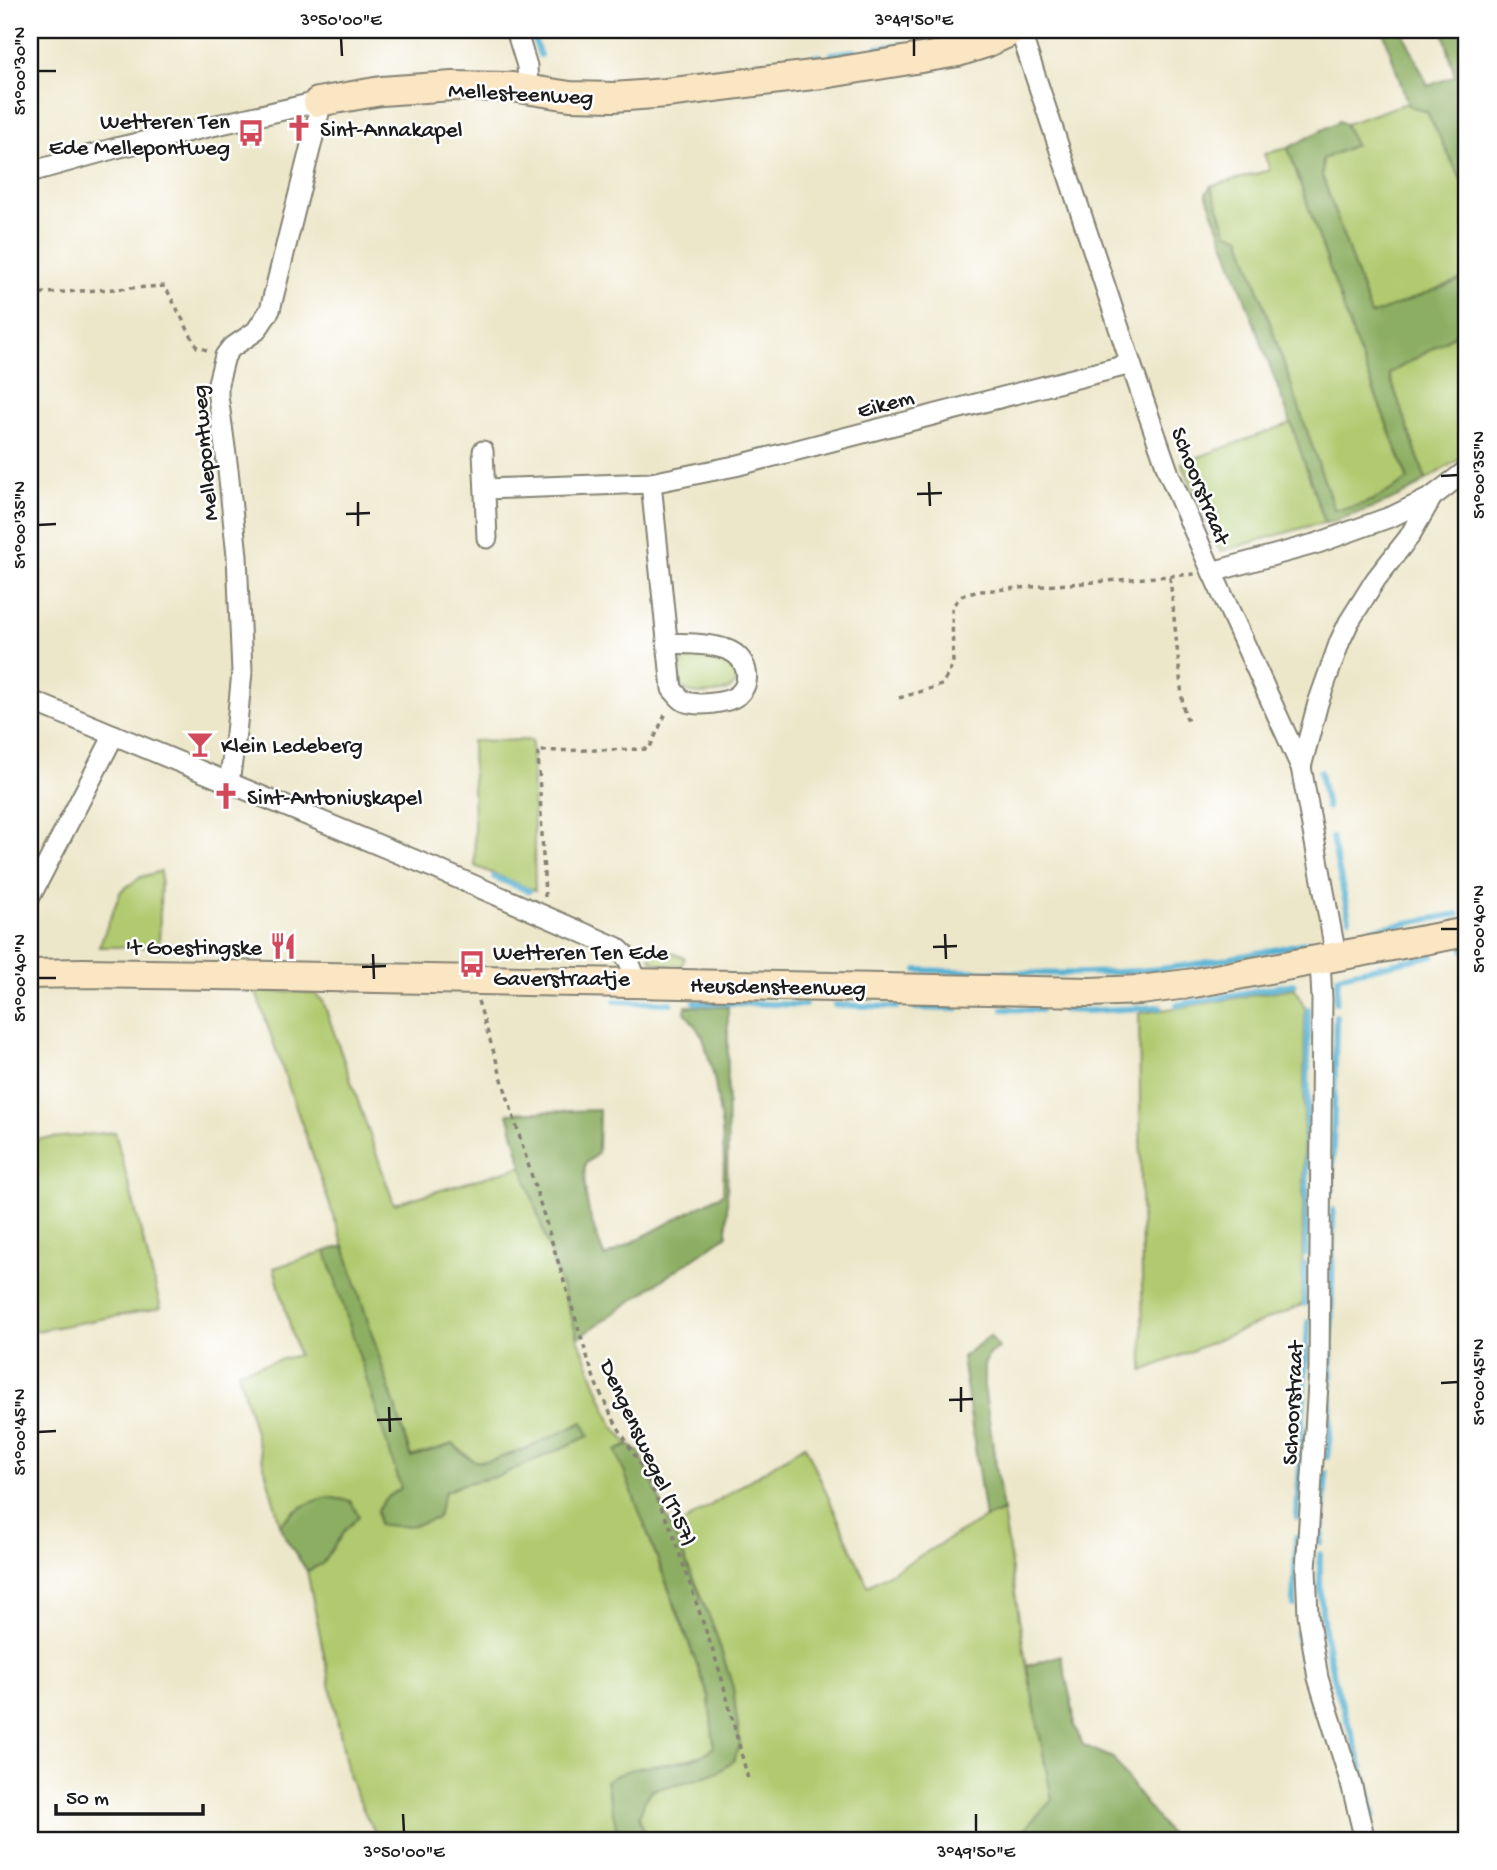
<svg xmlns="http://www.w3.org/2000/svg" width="1497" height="1870" font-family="'Gochi Hand',sans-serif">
  <rect width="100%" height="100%" fill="#fff"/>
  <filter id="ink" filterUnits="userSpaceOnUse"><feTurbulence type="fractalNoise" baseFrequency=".0143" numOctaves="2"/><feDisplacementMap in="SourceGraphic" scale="14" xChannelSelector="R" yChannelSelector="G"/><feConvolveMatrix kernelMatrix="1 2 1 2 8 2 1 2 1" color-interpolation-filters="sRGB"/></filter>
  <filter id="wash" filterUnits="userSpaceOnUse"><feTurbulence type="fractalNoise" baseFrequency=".00686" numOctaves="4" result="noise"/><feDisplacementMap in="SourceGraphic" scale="28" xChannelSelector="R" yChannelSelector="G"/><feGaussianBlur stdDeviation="1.57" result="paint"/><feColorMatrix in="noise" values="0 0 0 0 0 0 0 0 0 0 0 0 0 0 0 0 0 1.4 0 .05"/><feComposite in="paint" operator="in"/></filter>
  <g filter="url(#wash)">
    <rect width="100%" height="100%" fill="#ede7ca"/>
    <g fill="#b1ca6f" stroke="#667346" stroke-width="2">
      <polygon points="1407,103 1408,105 1427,112 1467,191 1467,277 1371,316 1322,175 1323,159 1355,145 1345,124"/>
      <path d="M1288,148l67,193 53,139c-27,16 -42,27 -74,30l-94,-274 -13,-2 -16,-48 59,-16 -6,-16z"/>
      <polygon points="1467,328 1467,454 1426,480 1389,374"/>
      <polygon points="1291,423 1325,523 1309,526 1222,551 1217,546 1182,463"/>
      <path d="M697,655l34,7c13,19 4,29 -17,31 -18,2 -36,3 -35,-21 1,-11 9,-15 18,-17z"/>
      <polygon points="532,740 532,748 535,891 475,866 472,741"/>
      <polygon points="161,871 159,947 99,947 121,891 141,877"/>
      <path d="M656,946l29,12 -3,7c-11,-1 -24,2 -32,-6z"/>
      <path d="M1295,988l10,20 -3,297 -159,66 -4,-358c53,-6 104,-17 156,-25z"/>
      <path d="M256,992h47l12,2 8,7 71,203 128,-38 56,172 35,88 16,19 -12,6 92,247 5,49 -8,7 -99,27 12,59h-237c-16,-17 -22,-41 -33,-62l-42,-207 15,-7 15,-22 8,-12 5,-29 -23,-4 -33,14 -14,13 -42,-153 60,-16 -24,-87 52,-17 76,237 -17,11 -8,12 2,13 62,-21 4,-11 18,-8 36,-8 14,-24 -21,9h-18l-21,-17 -42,13 -67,-211z"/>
      <polygon points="115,1132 161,1308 30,1332 30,1140"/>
      <polygon points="805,1445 868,1586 985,1518 1003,1511 1024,1651 1052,1801 1021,1832 1032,1840 626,1840 645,1835 639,1817 644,1802 652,1790 694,1780 718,1772 740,1745 733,1688 714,1628 672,1530"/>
    </g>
    <g fill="#8cae62" stroke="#54653f" stroke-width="2">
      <polygon points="1383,30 1402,30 1428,86 1455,76 1443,30 1467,30 1467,191 1427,112 1408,105"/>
      <path d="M1339,121l6,3 10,21 -32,14 -1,16 49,140 96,-38v51l-78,46 37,106c-26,21 -62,30 -93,42l-8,1 -34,-100 -85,-230 5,-7 16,47 13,3 94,273c28,0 51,-14 74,-30l-53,-138 -67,-193z"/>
      <path d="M686,1006l42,1 -1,228 -149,103 -56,-172 -14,-53 91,-3 -1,43 -13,11c-3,33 7,63 20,93l118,-63 1,-34 -2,-31 -8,-52 -11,-40 -18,-25z"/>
      <path d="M344,1246l67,211 42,-13c6,6 13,15 22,17 21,5 86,-29 108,-39l6,14 -90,40 -36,8 -18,8 -8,26c-21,9 -35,10 -58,6l-2,-13 8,-12 16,-11 -75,-237z"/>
      <polygon points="990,1336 999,1348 989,1354 984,1365 984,1387 1003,1511 985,1518 962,1357"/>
      <path d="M629,1445l11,8 74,175 19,60 7,57 -6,15 -16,12 -24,8 -42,10 -8,12 -5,15 6,18 -19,5h-7l-13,-59c7,-4 14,-8 21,-10 29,-10 64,-3 87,-24l-5,-49 -28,-78 -65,-169z"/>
      <path d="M327,1497l23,4 9,15 -14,14 -23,34 -15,7 -21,-32 -6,-15c15,-14 27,-22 47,-27z"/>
      <polygon points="1061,1655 1073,1710 1074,1725 1083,1745 1113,1758 1141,1798 1174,1840 1032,1840 1021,1833 1052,1800 1027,1666"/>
    </g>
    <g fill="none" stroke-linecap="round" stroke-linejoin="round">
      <g stroke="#54b1d2" stroke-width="6">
        <polyline points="533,36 540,55"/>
        <polyline points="877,48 902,45"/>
        <polyline points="832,54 855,51"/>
        <polyline points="766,65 820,56"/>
        <polyline points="1320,772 1327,808"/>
        <polyline points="1332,838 1349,918"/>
        <polyline points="494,877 529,891"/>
        <polyline points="1368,930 1458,914"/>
        <polyline points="1463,950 1467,949"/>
        <path d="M917,970c80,2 161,7 241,-1 51,-5 102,-17 153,-27"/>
        <polyline points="615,1001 671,1003"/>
        <polyline points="695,1002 805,1005"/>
        <polyline points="1336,1002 1338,977 1345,974 1433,955"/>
        <polyline points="835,1005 897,1007"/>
        <polyline points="1177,1005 1294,984"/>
        <polyline points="916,1008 956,1009"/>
        <polyline points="1003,1009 1041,1010"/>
        <polyline points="1064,1010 1088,1011 1160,1007"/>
        <polyline points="1332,1191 1336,1016"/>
        <polyline points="1306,1254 1308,1009"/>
        <polyline points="1305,1304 1305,1264"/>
        <polyline points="1327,1457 1330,1431 1333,1210"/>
        <polyline points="1297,1518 1308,1322"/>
        <polyline points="1321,1543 1326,1473"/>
        <path d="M1320,1554c-1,37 2,71 10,107 12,52 34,102 44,154"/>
        <polyline points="1294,1605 1296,1537"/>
        <polyline points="1297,1632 1302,1661 1316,1713"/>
      </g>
    </g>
  </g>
  <g filter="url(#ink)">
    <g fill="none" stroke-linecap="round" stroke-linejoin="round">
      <defs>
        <g id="street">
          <polyline points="516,30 527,66 528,89"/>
          <polyline points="1020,30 1131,364 1169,474 1212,572 1301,767 1336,956"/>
          <polyline points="30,172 116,148 318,102 319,113 270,310 256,331 231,348 225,356 218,383 218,396 228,470 237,556 242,672 236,733 229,783"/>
          <polyline points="483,451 487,538"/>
          <path d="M651,483l21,206c4,4 8,10 12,12 13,6 44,2 54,-6 16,-14 8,-38 -10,-45 -18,-7 -41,-6 -60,-7"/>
          <polyline points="486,489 651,483 735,466 1131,364"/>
          <polyline points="1212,572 1318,543 1393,516 1432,497"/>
          <path d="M30,700l404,168 182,79c13,9 16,21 21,36"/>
          <polyline points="1301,767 1318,703 1340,641 1349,622 1376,579 1409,537 1432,497 1467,470"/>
          <polyline points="30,897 114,735"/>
          <polyline points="1320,960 1322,999 1319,1369 1306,1569 1308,1615 1318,1678 1352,1787 1365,1840"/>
        </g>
        <g id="secondary">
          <polyline points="318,102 381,91 453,86 512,87 570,96 614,97 666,93 829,73 958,52 986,43 1014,30"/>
          <polyline points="30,974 83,973 275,976 1090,992 1141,990 1194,983 1467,932"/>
        </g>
      </defs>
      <use href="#street" stroke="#848273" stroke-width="23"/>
      <use href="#secondary" stroke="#848273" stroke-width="32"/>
      <g stroke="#848273" stroke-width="3.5" stroke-dasharray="5 5" stroke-linecap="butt">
        <polyline points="30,294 165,286 197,347 207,350"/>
        <polyline points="1170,577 1183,707 1188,722"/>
        <polyline points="899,698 942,685 953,665 952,606 963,595 981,591 1195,574"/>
        <polyline points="545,897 538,751 649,749 667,711"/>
        <polyline points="478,1001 595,1382 612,1417 645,1473 671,1529 720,1672 748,1779"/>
      </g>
      <use href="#street" stroke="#fff" stroke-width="19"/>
      <use href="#secondary" stroke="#fbe6c4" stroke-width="28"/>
    </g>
  </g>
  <path fill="none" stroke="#1c1c1c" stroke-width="2.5" d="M341,38l1,18M914,38v18M38,71h18M1441,476l17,-1M929,482l1,24M917,494l25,-1M358,502v24M346,514l24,-1M38,525l18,-1M1441,929h17M945,934l1,25M933,947l24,-1M373,954l1,25M362,967l24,-1M38,978h18M1441,1383l17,-1M961,1387v25M949,1400l24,-1M389,1407l1,25M377,1420l25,-1M38,1432l18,-1M403,1814l1,18M976,1814v18"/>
  <defs>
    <symbol id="church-bare" viewBox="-9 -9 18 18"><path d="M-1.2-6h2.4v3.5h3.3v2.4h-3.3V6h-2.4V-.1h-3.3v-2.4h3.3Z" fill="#d1495b" stroke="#fff" stroke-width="2.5" paint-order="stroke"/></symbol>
    <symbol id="bus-bare" viewBox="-9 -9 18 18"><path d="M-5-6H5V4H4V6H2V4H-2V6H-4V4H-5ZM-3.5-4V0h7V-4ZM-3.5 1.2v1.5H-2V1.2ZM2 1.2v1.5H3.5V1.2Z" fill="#d1495b" stroke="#fff" stroke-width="2.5" paint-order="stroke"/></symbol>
    <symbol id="bar-bare" viewBox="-9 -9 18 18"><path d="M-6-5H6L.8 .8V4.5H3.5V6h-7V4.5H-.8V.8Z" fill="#d1495b" stroke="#fff" stroke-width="2.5" paint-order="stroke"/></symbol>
    <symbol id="restaurant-bare" viewBox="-9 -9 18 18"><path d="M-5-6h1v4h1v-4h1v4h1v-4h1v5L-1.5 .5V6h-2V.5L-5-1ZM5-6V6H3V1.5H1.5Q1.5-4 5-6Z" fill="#d1495b" stroke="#fff" stroke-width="2.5" paint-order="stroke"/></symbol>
  </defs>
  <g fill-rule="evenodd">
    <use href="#church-bare" x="280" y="109" width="38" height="38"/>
    <use href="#bus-bare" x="232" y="114" width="38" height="38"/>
    <use href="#bar-bare" x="181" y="725" width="38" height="38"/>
    <use href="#church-bare" x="207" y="777" width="38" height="38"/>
    <use href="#restaurant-bare" x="264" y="927" width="38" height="38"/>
    <use href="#bus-bare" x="453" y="945" width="38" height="38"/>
  </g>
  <g text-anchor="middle" stroke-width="5" stroke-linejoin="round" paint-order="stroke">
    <g font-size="23" fill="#1c1c1c" stroke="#fff">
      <text transform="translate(521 92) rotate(3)" y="8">Mellesteenweg</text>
      <text transform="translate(885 402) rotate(-15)" y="8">Eikem</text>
      <text transform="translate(203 453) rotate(-95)" y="8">Mellepontweg</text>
      <text transform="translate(1202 485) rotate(68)" y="8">Schoorstraat</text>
      <text transform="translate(778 985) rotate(1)" y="8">Heusdensteenweg</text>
      <text transform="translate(1291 1403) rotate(-87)" y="8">Schoorstraat</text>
      <text transform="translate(650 1452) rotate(65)" y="8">Dengenswegel (T157)</text>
    </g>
    <g font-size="23" fill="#1c1c1c" stroke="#fff" text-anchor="start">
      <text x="230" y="128" text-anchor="end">Wetteren Ten<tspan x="230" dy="26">Ede Mellepontweg</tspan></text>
      <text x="320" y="136">Sint-Annakapel</text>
      <text x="221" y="752">Klein Ledeberg</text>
      <text x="247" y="804">Sint-Antoniuskapel</text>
      <text x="262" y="954" text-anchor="end">'t Goestingske</text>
      <text x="493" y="959">Wetteren Ten Ede<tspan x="493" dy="26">Gaverstraatje</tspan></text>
    </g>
  </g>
  <rect width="1497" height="1870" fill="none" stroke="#fff" stroke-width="77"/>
  <path d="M56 1804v10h147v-10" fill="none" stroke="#1c1c1c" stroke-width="3.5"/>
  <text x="66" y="1804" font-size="21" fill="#1c1c1c" stroke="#ffffff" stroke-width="5" paint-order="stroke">50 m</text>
  <rect x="38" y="38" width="1420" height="1794" fill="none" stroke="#1c1c1c" stroke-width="2.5"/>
  <g font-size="18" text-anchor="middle" fill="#1c1c1c">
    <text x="341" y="25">3°50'00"E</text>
    <text x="914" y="25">3°49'50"E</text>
    <text transform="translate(19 71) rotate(-90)" y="6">51°00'30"N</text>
    <text transform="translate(1478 475) rotate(-90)" y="6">51°00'35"N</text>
    <text transform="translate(19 525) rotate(-90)" y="6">51°00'35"N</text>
    <text transform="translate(1478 929) rotate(-90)" y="6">51°00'40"N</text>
    <text transform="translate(19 978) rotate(-90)" y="6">51°00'40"N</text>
    <text transform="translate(1478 1382) rotate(-90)" y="6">51°00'45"N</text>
    <text transform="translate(19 1432) rotate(-90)" y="6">51°00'45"N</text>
    <text x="404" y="1857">3°50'00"E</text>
    <text x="976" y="1857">3°49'50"E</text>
  </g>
</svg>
